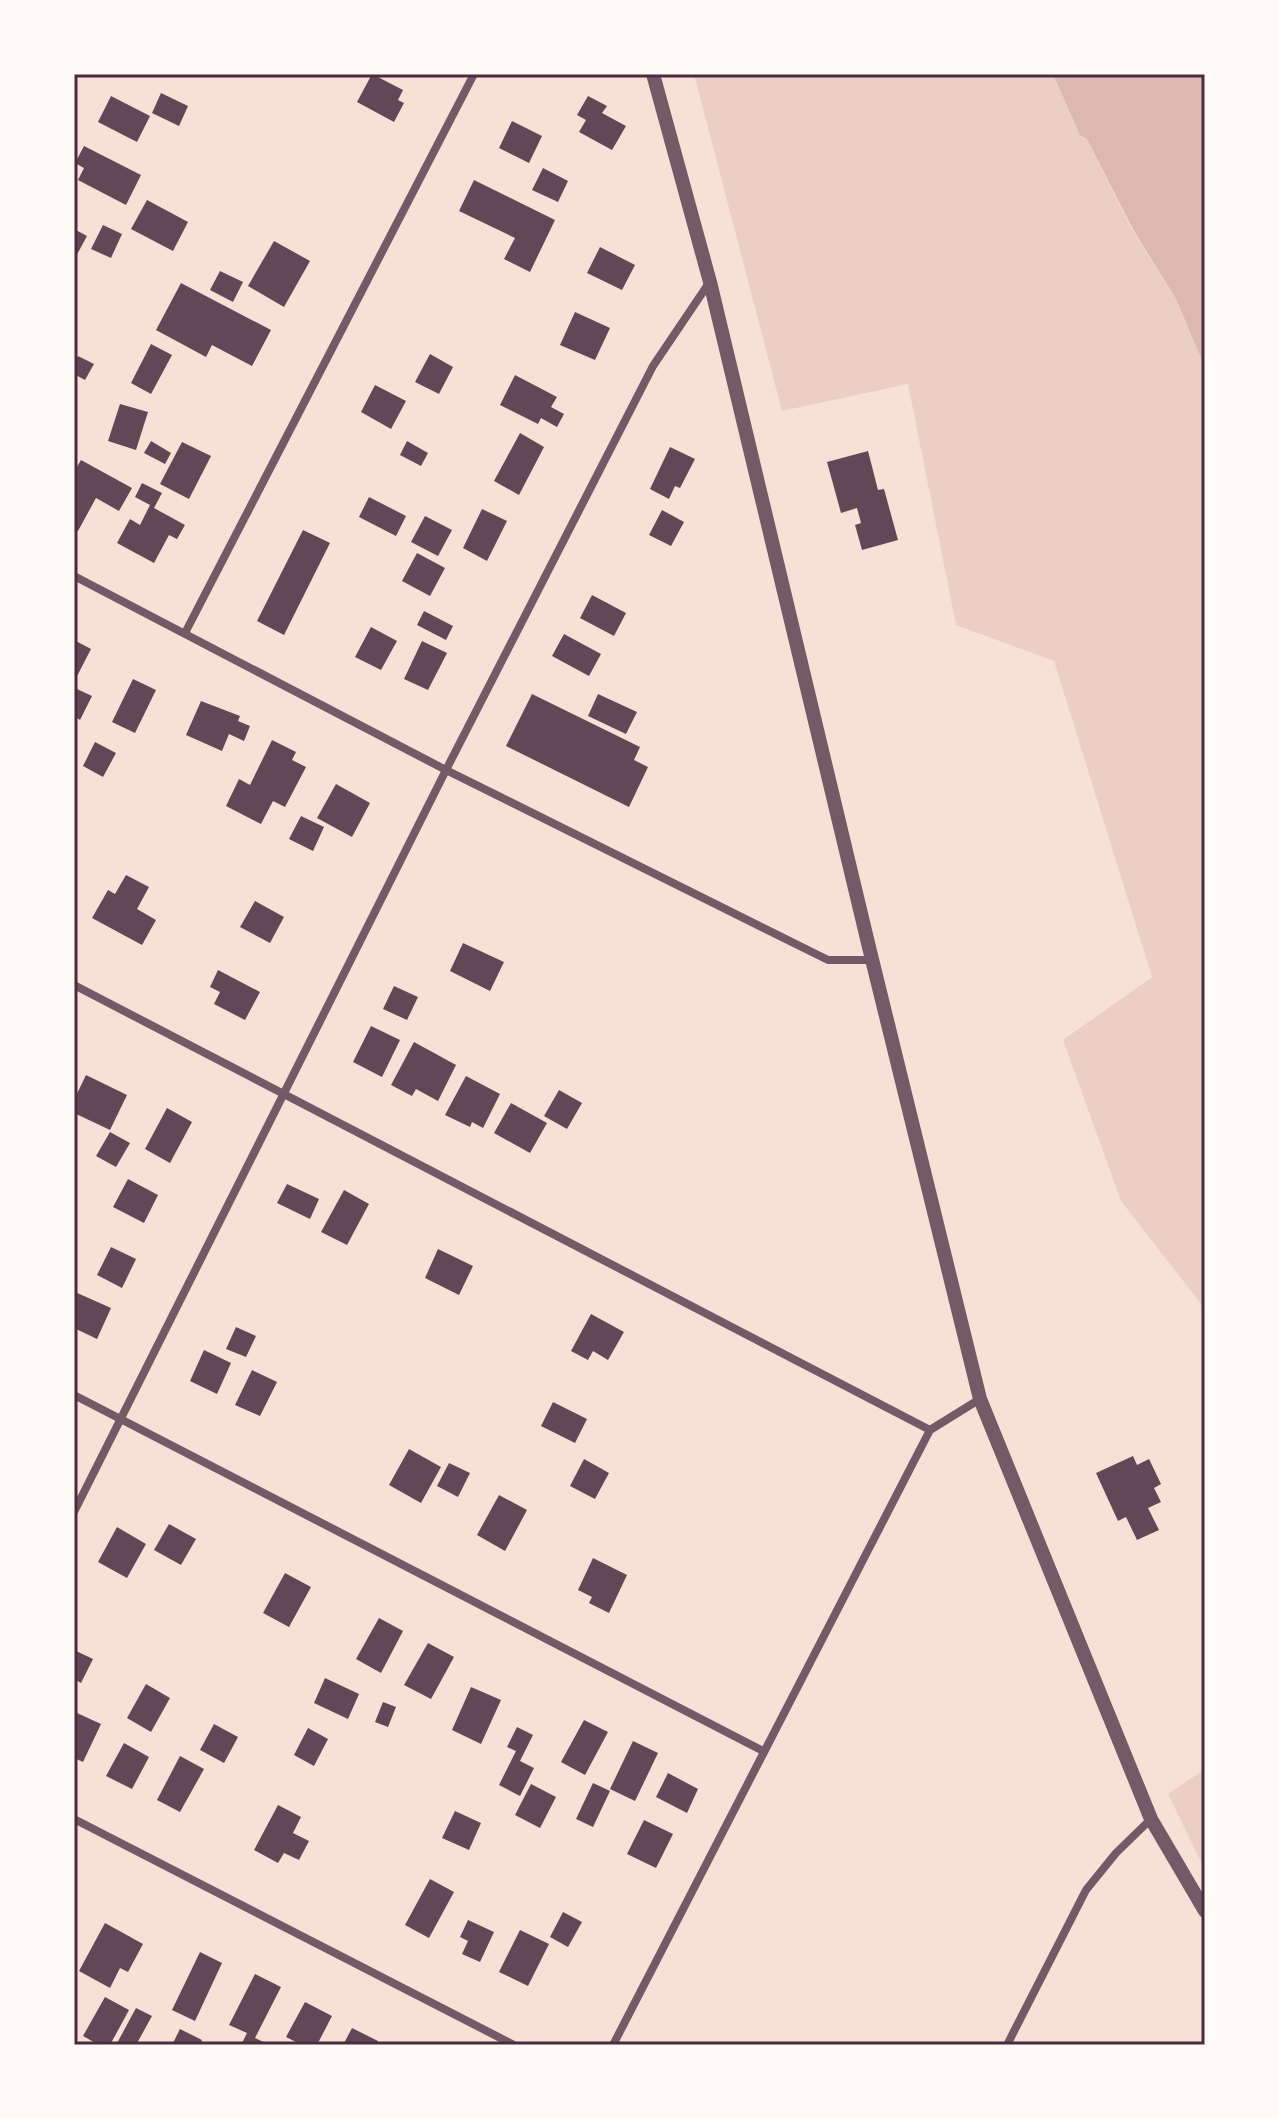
<svg xmlns="http://www.w3.org/2000/svg" width="1279" height="2119" font-family="'Source Serif 4',serif">
  <rect width="100%" height="100%" fill="#f7e1d7"/>
  <g fill="#ebcfc5">
    <polygon points="694,74 1053,74 1080,135 1087,139 1133,231 1176,299 1203,362 1205,1309 1121,1201 1063,1040 1152,977 1054,661 956,625 908,384 782,411"/>
    <polygon points="1205,1769 1205,1870 1168,1794"/>
  </g>
  <polygon fill="#dcb8b0" points="1053,74 1205,74 1205,367 1176,299 1134,231 1087,139 1080,135"/>
  <g fill="#644757">
    <polygon points="372,74 403,90 398,100 404,103 394,122 357,102"/>
    <polygon points="161,93 188,106 179,126 152,113"/>
    <polygon points="111,96 150,116 137,142 98,122"/>
    <polygon points="588,96 607,106 602,113 626,126 612,150 579,132 586,120 577,115"/>
    <polygon points="512,121 542,136 529,163 499,148"/>
    <polygon points="84,146 141,175 126,205 78,180 84,168 75,163"/>
    <polygon points="543,168 568,181 558,202 532,190"/>
    <polygon points="474,180 555,220 530,272 504,259 515,238 459,211"/>
    <polygon points="147,200 188,222 173,251 131,229"/>
    <polygon points="103,225 122,234 111,258 91,249"/>
    <polygon points="74,229 87,236 74,260"/>
    <polygon points="274,241 310,261 284,307 248,286"/>
    <polygon points="600,247 635,265 622,290 587,273"/>
    <polygon points="220,271 243,282 233,302 210,290"/>
    <polygon points="181,283 271,330 252,366 212,345 206,357 156,330"/>
    <polygon points="575,312 610,328 595,360 560,345"/>
    <polygon points="151,344 172,355 151,394 131,383"/>
    <polygon points="430,354 453,367 439,394 415,382"/>
    <polygon points="78,356 94,364 85,380 74,374 74,364"/>
    <polygon points="515,375 557,397 551,407 564,414 557,427 541,418 538,424 500,405"/>
    <polygon points="375,385 406,401 391,429 361,412"/>
    <polygon points="120,404 148,412 136,450 108,441"/>
    <polygon points="520,433 544,447 519,495 494,481"/>
    <polygon points="151,441 171,453 165,464 144,453"/>
    <polygon points="407,441 428,453 421,466 400,455"/>
    <polygon points="182,442 211,456 189,499 160,484"/>
    <polygon points="670,447 695,459 680,488 675,486 669,499 650,489"/>
    <polygon points="868,451 878,490 884,489 898,540 862,550 855,525 861,523 857,508 841,513 827,462"/>
    <polygon points="81,460 132,488 119,511 96,498 78,531 74,529 74,472"/>
    <polygon points="142,483 162,493 154,508 185,525 177,539 169,535 154,563 117,543 130,519 140,525 150,505 135,497"/>
    <polygon points="369,497 406,516 396,536 359,517"/>
    <polygon points="482,509 507,521 487,561 463,548"/>
    <polygon points="662,510 684,522 671,546 649,535"/>
    <polygon points="425,516 452,530 438,556 411,542"/>
    <polygon points="303,530 330,543 284,635 257,621"/>
    <polygon points="417,553 445,568 430,596 402,581"/>
    <polygon points="592,595 626,613 614,636 580,618"/>
    <polygon points="424,611 453,626 446,640 417,625"/>
    <polygon points="371,627 397,641 381,670 355,657"/>
    <polygon points="564,634 601,654 589,676 552,656"/>
    <polygon points="74,640 91,649 74,682"/>
    <polygon points="422,641 447,653 428,690 404,679"/>
    <polygon points="133,679 156,690 135,733 112,722"/>
    <polygon points="77,689 92,696 80,720 74,716 74,695"/>
    <polygon points="532,694 640,747 634,760 648,767 629,807 506,746"/>
    <polygon points="598,694 637,712 626,734 588,716"/>
    <polygon points="201,701 240,716 238,721 250,726 244,741 229,734 222,751 186,735"/>
    <polygon points="272,740 296,752 292,760 306,767 285,807 273,801 261,824 226,806 239,779 250,785"/>
    <polygon points="95,742 116,753 103,777 83,766"/>
    <polygon points="336,784 370,803 352,837 317,818"/>
    <polygon points="301,816 324,827 313,851 289,839"/>
    <polygon points="126,875 149,887 137,909 156,920 142,945 92,918 108,890 115,894"/>
    <polygon points="255,901 284,917 270,943 240,927"/>
    <polygon points="463,943 504,962 490,991 450,971"/>
    <polygon points="218,970 260,992 245,1020 214,1004 220,992 210,987"/>
    <polygon points="394,986 418,997 407,1020 383,1009"/>
    <polygon points="371,1026 400,1040 382,1077 353,1062"/>
    <polygon points="414,1042 456,1065 438,1101 416,1089 412,1096 391,1085"/>
    <polygon points="86,1075 127,1095 110,1130 74,1113 74,1100"/>
    <polygon points="466,1076 500,1094 483,1128 472,1122 470,1127 445,1115"/>
    <polygon points="559,1090 582,1103 567,1129 544,1116"/>
    <polygon points="511,1103 547,1123 530,1153 494,1133"/>
    <polygon points="167,1108 192,1122 170,1163 145,1149"/>
    <polygon points="110,1132 130,1143 116,1167 96,1156"/>
    <polygon points="128,1179 158,1195 144,1223 113,1207"/>
    <polygon points="287,1184 319,1199 310,1219 277,1203"/>
    <polygon points="344,1190 369,1204 347,1245 321,1232"/>
    <polygon points="111,1247 136,1259 122,1288 97,1275"/>
    <polygon points="438,1249 473,1266 459,1295 425,1278"/>
    <polygon points="75,1292 111,1308 97,1339 74,1328"/>
    <polygon points="591,1314 624,1332 608,1360 593,1351 588,1360 571,1351"/>
    <polygon points="236,1327 256,1336 246,1357 226,1349"/>
    <polygon points="204,1350 231,1363 217,1394 190,1381"/>
    <polygon points="252,1370 277,1382 260,1416 235,1405"/>
    <polygon points="553,1402 587,1419 575,1443 541,1426"/>
    <polygon points="409,1449 441,1467 421,1503 389,1485"/>
    <polygon points="1133,1456 1137,1465 1149,1459 1161,1484 1154,1488 1161,1502 1148,1508 1159,1530 1137,1540 1126,1517 1118,1521 1096,1473"/>
    <polygon points="584,1459 609,1473 595,1499 570,1486"/>
    <polygon points="449,1463 470,1473 458,1497 437,1486"/>
    <polygon points="499,1495 527,1510 505,1551 477,1535"/>
    <polygon points="169,1524 196,1539 181,1565 154,1550"/>
    <polygon points="117,1527 146,1544 127,1578 98,1562"/>
    <polygon points="593,1558 627,1575 609,1613 589,1603 592,1597 578,1590"/>
    <polygon points="285,1573 311,1587 289,1627 263,1613"/>
    <polygon points="379,1618 403,1631 381,1673 356,1659"/>
    <polygon points="428,1643 454,1657 431,1699 404,1685"/>
    <polygon points="74,1650 93,1659 81,1683 74,1679"/>
    <polygon points="325,1678 359,1694 348,1719 314,1703"/>
    <polygon points="146,1684 170,1698 151,1732 127,1718"/>
    <polygon points="471,1687 501,1700 481,1744 452,1730"/>
    <polygon points="383,1702 396,1707 388,1727 375,1722"/>
    <polygon points="77,1713 101,1724 83,1762 74,1758 74,1721"/>
    <polygon points="584,1720 608,1732 585,1775 561,1762"/>
    <polygon points="214,1724 238,1737 224,1763 200,1750"/>
    <polygon points="517,1727 533,1735 520,1761 534,1768 520,1796 499,1785 516,1751 507,1747"/>
    <polygon points="308,1728 328,1739 314,1766 294,1755"/>
    <polygon points="633,1741 658,1753 635,1801 610,1789"/>
    <polygon points="124,1743 149,1757 132,1789 106,1776"/>
    <polygon points="180,1756 204,1769 180,1812 157,1800"/>
    <polygon points="668,1773 698,1789 687,1813 656,1797"/>
    <polygon points="593,1783 610,1791 593,1827 576,1819"/>
    <polygon points="531,1784 556,1797 540,1828 515,1815"/>
    <polygon points="278,1805 301,1817 293,1833 309,1841 299,1860 284,1853 278,1863 254,1850"/>
    <polygon points="455,1811 481,1823 469,1850 442,1838"/>
    <polygon points="644,1820 673,1834 656,1868 627,1854"/>
    <polygon points="430,1879 454,1892 429,1938 405,1925"/>
    <polygon points="563,1912 582,1922 568,1947 550,1937"/>
    <polygon points="468,1920 494,1932 480,1962 462,1954 468,1941 460,1937"/>
    <polygon points="105,1923 143,1944 128,1972 120,1968 110,1988 79,1971"/>
    <polygon points="520,1930 549,1944 528,1986 499,1972"/>
    <polygon points="200,1952 222,1963 195,2021 172,2010"/>
    <polygon points="255,1974 281,1987 255,2038 270,2045 241,2045 247,2033 229,2025"/>
    <polygon points="105,1997 129,2010 110,2045 99,2045 83,2036"/>
    <polygon points="305,2002 332,2016 317,2045 302,2045 286,2037"/>
    <polygon points="136,2008 152,2016 136,2045 116,2045"/>
    <polygon points="352,2028 378,2041 376,2045 343,2045"/>
    <polygon points="180,2029 202,2040 200,2045 172,2045"/>
  </g>
  <g fill="none" stroke-linecap="round" stroke-linejoin="round">
    <g stroke="#755966" stroke-width="8">
      <polyline points="74,576 446,770 828,960 872,960"/>
      <polyline points="185,633 474,74"/>
      <polyline points="74,985 930,1430"/>
      <polyline points="74,1395 763,1751"/>
      <polyline points="74,1512 446,770 653,366 709,283"/>
      <polyline points="74,1819 514,2045"/>
      <polyline points="613,2045 930,1430 980,1399"/>
      <polyline points="1007,2045 1086,1890 1116,1853 1151,1819"/>
    </g>
    <polyline stroke="#755966" stroke-width="14" points="653,74 710,282 868,943 980,1399 1151,1819 1205,1911"/>
  </g>
  <rect width="1279" height="2119" fill="none" stroke="#fffaf5" stroke-width="152"/>
  <rect x="76" y="76" width="1127" height="1967" fill="none" stroke="#4a2c40" stroke-width="3"/>
</svg>
